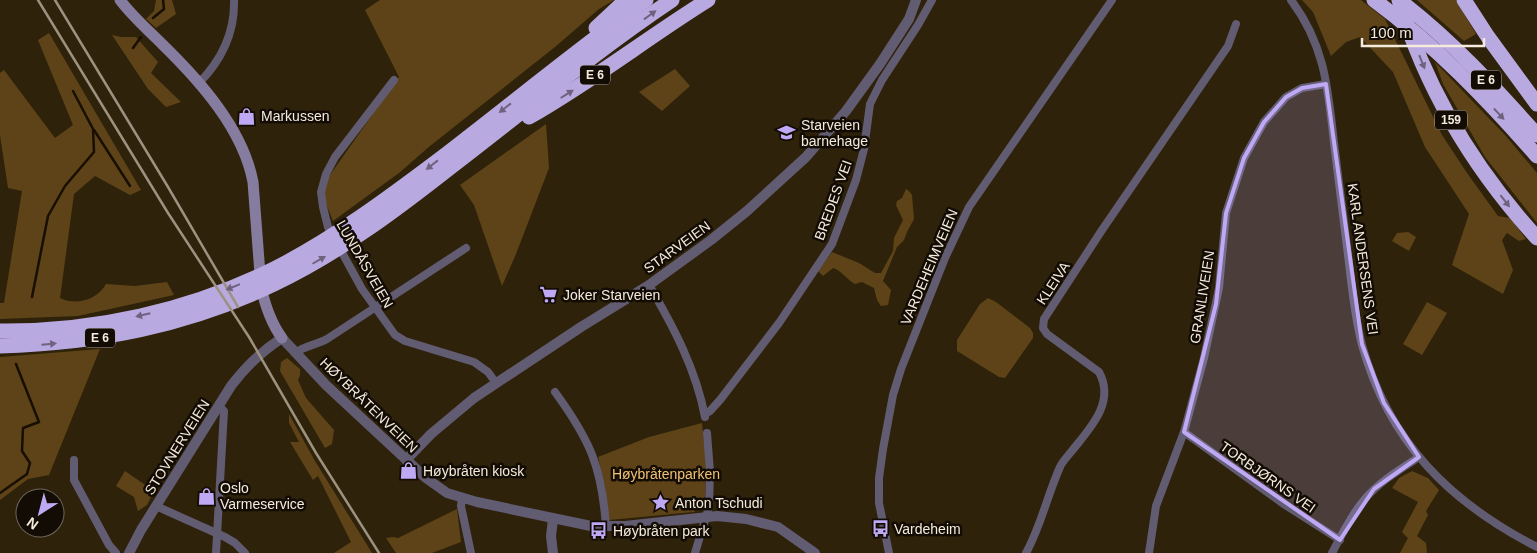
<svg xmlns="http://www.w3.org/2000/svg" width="1537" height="553" font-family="Helvetica,sans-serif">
  <rect width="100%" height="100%" fill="#2f220a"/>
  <g fill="#5d4317">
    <polygon points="156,0 172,0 176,14 156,28 146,19 154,11"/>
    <polygon points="380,0 614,0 599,9 555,47 430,146 399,173 333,221 324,199 325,182 399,77 365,10"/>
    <polygon points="1302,0 1361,0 1385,19 1442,135 1467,173 1498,216 1510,218 1526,239 1519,241 1507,233 1502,240 1513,270 1503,294 1452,265 1469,214 1425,147 1393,72 1360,37 1346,42 1331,56 1313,12"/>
    <polygon points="1417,0 1456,0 1476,34 1464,41"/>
    <path d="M49,33l92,157 -11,5 -35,-19 -21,18 -14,104c16,8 37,2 46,-14l29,2 32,-4 7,13 -96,21 -78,3v-16h4l18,-112 -14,-3 -8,-53v-62l4,-3 51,68 18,-13 -35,-85z"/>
    <polygon points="112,35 121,37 136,37 158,62 151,73 181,102 166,107 148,89"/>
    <polygon points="1435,62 1505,135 1537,173 1537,223 1485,157 1443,84"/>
    <polygon points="675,69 690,86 662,111 639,92"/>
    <polygon points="546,124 549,168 516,254 502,286 474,205 460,185"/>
    <path d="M906,189l3,2 3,4 2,24 -7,13 -3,8 -7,7 -14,34 8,9 -3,15 -7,1 -4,-6 -3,-12 -12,-6 -7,2c-9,-5 -13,-13 -22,-16l-10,8 -5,-5 14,-19 27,11 16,10h6l12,-22 1,-13 9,-18 -7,-15 1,-4 5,-3z"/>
    <polygon points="1408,232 1416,237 1409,251 1392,241 1397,233"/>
    <polygon points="988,298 996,302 1030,328 1033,333 1033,338 1005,378 999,377 957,351 957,340 980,304"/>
    <polygon points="1427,302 1447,313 1422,355 1403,344"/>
    <polygon points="100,349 49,475 28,479 0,500 0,357"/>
    <polygon points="287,358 300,369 300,375 298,380 306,398 334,430 332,444 325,448 280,371 281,362"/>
    <polygon points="289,414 315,461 372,553 334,553 351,542 318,476 313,480 290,442 299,442 289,423"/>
    <polygon points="702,423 706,462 705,501 694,512 609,520 608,518 605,487 598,457 649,437"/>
    <polygon points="125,471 154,491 147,505 138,511 134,497 116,486"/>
    <polygon points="1412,471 1428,478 1439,490 1426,511 1428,515 1417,536 1426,543 1427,553 1400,553 1408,538 1402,532 1418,502 1392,488 1399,478"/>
    <polygon points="457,509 461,542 432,553 396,553 386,538 393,537 398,538"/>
  </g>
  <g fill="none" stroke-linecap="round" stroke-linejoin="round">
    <g stroke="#180e01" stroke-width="2.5">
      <polyline points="153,18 164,9 163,0"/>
      <polyline points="133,48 141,37"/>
      <polyline points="94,130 130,186"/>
      <polyline points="32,297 48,216 65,186 94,152 93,129 73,91"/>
      <polyline points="0,493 27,474 30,463 22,451 23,428 39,422 16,364"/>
    </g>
    <g stroke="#625c73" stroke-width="8">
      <path d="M1291,0c34,45 37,89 43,143 5,40 10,80 15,120 3,27 6,55 13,82 27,97 87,157 175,202"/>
      <polyline points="394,80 335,157 326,174 321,192 323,207 328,227 362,289 395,335 405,341 474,362 488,372 496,383"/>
      <path d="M198,84c23,-23 37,-51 36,-84"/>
      <path d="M649,285c24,41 47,84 56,132"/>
      <path d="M295,353c9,-7 21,-8 32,-14l139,-91"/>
      <path d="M555,392c35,48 47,75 51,135"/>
      <polyline points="705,414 710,411 720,400 779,323 832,244 856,180 864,149 870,104 882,80 918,25 932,0"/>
      <polyline points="1184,432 1285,505 1340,540"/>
      <polyline points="74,460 74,480 109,545 116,553"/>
      <polyline points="462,498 461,506 471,553"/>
      <polyline points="156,506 225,537 235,543 245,553"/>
      <polyline points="216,553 224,411 219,406"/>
      <polyline points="695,553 709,507 710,472 707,433"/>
      <polyline points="889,553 879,503 879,478 883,449 893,395 901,369 945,258 969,207 1112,0"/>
      <path d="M1026,553c15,-27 21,-57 34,-86 2,-5 7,-10 11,-15 18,-23 45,-49 28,-80l-52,-38 -4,-6 1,-9 58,-89 126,-184 8,-22"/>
      <polyline points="1149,553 1156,506 1184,432 1204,358 1219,288 1226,213 1244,158 1264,122 1286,97 1302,88 1326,84"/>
      <path d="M1332,553c10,-18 19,-38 32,-53 15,-18 35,-30 55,-43"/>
    </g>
    <g stroke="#625c73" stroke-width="10">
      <polyline points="406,460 431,434 474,398 581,327 649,285 711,240 747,211 806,157 846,111 880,64 909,19 916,0"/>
      <polyline points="553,519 551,536 553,553"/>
      <path d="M129,553l12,-23 90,-144c15,-20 31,-35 51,-48l44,47 100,93 21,15 30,9 114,24h34l92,-10 29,3 32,8 37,26"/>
    </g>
    <path stroke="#867c9f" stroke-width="11" d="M120,0c12,16 28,30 42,44 38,37 81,85 91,138l8,105c4,18 10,36 21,51"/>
    <g stroke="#b9a9e1" stroke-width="15">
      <path d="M1374,0c61,45 113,99 163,156"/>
      <path d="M1399,0c27,89 76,170 138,238"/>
      <polyline points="1464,0 1488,37 1537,104"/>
      <path d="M1400,1c51,39 94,86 137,134"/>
      <polyline points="596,28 626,0"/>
      <path d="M529,117c62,-35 118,-79 179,-117"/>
      <path d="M0,331c94,1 189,-20 274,-62 59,-30 113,-70 166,-110 69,-53 136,-108 206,-159"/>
      <path d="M0,346c97,-3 186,-20 274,-62 65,-31 122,-74 178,-118 73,-56 144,-115 220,-166"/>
    </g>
    <g stroke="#9d9280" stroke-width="2.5">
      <polyline points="38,0 168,213 249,337 316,453 379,553"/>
      <polyline points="55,0 168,187 238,307"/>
    </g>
  </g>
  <defs><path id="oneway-solid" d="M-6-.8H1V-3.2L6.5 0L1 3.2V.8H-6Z" transform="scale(1.25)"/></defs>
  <g fill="#6e627e">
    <use href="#oneway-solid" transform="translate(650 15) rotate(-36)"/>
    <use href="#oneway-solid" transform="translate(1422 62) rotate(68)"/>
    <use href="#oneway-solid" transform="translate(567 94) rotate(-32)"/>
    <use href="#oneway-solid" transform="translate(505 108) rotate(142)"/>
    <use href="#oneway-solid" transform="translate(1499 114) rotate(47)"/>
    <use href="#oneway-solid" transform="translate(432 165) rotate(142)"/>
    <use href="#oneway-solid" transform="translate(1505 201) rotate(52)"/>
    <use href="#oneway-solid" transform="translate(319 260) rotate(-30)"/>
    <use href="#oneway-solid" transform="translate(233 287) rotate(158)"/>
    <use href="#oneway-solid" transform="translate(143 315) rotate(167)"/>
    <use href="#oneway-solid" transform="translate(49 344) rotate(-5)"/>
  </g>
  <path fill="#bfa9f4" fill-opacity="0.2" stroke="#bfa9f4" stroke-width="4" stroke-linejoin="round" d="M1326,84l36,260 22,59 35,54 -45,32 -34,51 -156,-108 32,-128 10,-91 18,-55 20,-36 22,-25 16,-9z"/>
  <defs>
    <symbol id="shop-bare" viewBox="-9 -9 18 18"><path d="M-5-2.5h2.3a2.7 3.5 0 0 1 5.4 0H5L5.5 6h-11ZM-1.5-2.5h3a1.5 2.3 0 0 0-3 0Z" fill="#bfa9f4" stroke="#130c04" stroke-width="2.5" paint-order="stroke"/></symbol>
    <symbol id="school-bare" viewBox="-9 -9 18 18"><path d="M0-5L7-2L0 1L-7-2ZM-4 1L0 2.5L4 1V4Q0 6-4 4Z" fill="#bfa9f4" stroke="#130c04" stroke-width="2.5" paint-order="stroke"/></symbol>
    <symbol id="supermarket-bare" viewBox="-9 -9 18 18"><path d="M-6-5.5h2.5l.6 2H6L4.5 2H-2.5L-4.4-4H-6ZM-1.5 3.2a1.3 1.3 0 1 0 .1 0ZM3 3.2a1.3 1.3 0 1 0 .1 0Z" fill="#bfa9f4" stroke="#130c04" stroke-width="2.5" paint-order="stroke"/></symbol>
    <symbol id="sight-bare" viewBox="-9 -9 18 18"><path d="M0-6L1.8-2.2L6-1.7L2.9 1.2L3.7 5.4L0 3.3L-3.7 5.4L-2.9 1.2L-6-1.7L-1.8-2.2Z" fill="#bfa9f4" stroke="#130c04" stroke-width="2.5" paint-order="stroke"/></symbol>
    <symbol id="bus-bare" viewBox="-9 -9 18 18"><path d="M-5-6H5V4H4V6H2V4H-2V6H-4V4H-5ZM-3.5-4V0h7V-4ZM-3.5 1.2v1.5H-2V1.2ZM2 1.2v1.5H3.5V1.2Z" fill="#bfa9f4" stroke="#130c04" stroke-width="2.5" paint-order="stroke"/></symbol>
  </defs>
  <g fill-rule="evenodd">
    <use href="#shop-bare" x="234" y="104" width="25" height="25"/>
    <use href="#school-bare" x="774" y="120" width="25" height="25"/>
    <use href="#supermarket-bare" x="536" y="282" width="25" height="25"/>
    <use href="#shop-bare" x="396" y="458" width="25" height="25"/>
    <use href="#shop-bare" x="194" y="484" width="25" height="25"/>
    <use href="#sight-bare" x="648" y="490" width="25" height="25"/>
    <use href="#bus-bare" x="868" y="516" width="25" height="25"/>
    <use href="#bus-bare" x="586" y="518" width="25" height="25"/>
  </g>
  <g text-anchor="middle" stroke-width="5" stroke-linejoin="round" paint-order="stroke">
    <g fill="#130c04" stroke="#b0a89c" stroke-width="1">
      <rect x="580" y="65.5" width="30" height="19" rx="4"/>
      <rect x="1471" y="70.5" width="30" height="19" rx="4"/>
      <rect x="1435" y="110.5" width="32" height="19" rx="4"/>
      <rect x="85" y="328.5" width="30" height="19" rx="4"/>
    </g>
    <g font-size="12" font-weight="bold" fill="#f4ebdd">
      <text x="595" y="79">E 6</text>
      <text x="1486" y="84">E 6</text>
      <text x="1451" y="124">159</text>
      <text x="100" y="342">E 6</text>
    </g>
    <g font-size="14" fill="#f4ebdd" stroke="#130c04" text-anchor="start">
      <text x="261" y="121">Markussen</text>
      <text x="801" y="130">Starveien<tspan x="801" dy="16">barnehage</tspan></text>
      <text x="563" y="300">Joker Starveien</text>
      <text x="423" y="476">Høybråten kiosk</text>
      <text x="220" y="493">Oslo<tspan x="220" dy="16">Varmeservice</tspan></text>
      <text x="675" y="508">Anton Tschudi</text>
      <text x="894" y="534">Vardeheim</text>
      <text x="613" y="536">Høybråten park</text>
    </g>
    <g font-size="14" fill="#f4ebdd" stroke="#130c04">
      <text transform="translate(833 200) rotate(-70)" y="5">BREDES VEI</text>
      <text transform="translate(677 247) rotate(-36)" y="5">STARVEIEN</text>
      <text transform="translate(1363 259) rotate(82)" y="5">KARL ANDERSENS VEI</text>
      <text transform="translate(365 264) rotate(60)" y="5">LUNDÅSVEIEN</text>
      <text transform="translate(929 267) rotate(-67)" y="5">VARDEHEIMVEIEN</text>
      <text transform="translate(1053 283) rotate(-57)" y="5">KLEIVA</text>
      <text transform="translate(1202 297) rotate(-81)" y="5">GRANLIVEIEN</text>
      <text transform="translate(369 405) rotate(44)" y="5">HØYBRÅTENVEIEN</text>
      <text transform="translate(177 447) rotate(-58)" y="5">STOVNERVEIEN</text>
      <text transform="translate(1268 477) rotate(35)" y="5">TORBJØRNS VEI</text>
    </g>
    <g font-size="14" fill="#f0c173" stroke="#130c04">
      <text x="666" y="479">Høybråtenparken</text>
    </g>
  </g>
  <g transform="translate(40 513) rotate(216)"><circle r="24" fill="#130c04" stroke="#6d655b"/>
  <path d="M0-4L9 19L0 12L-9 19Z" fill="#bfa9f4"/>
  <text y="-8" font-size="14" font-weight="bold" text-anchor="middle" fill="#f4ebdd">N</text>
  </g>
  <path d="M1362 38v8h122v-8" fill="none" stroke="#f4ebdd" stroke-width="2.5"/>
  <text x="1370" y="38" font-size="15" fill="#f4ebdd" stroke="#130c04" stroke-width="4" paint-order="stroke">100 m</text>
</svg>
